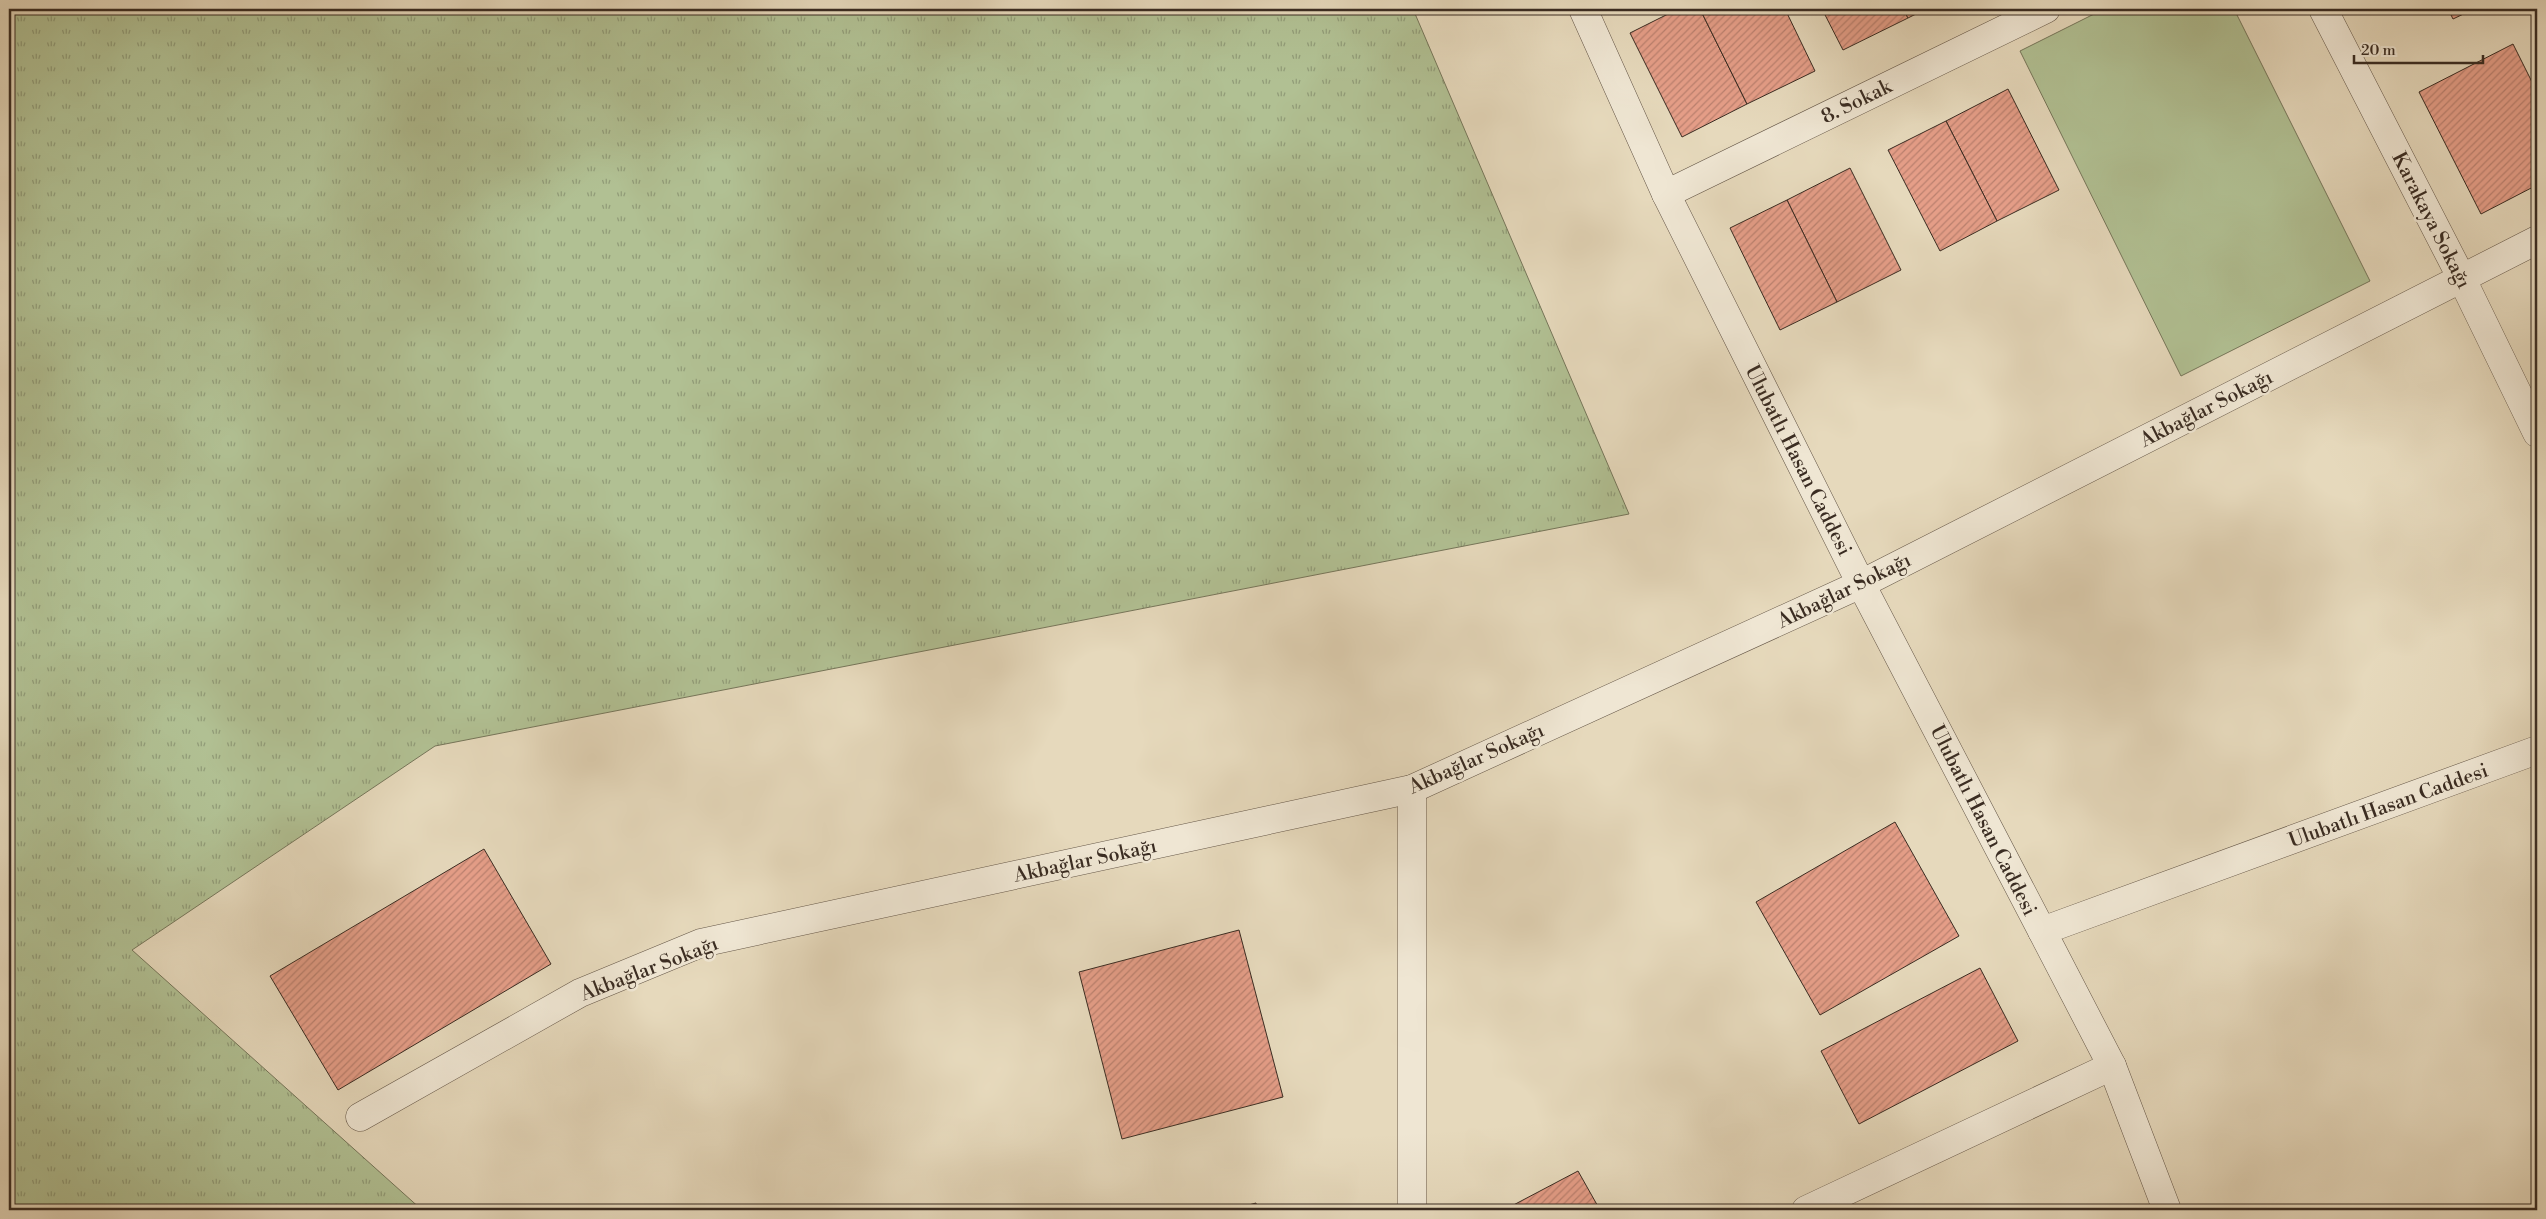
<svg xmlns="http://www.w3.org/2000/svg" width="2546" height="1219" font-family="'Libre Bodoni',serif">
  <defs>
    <pattern id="grass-tufts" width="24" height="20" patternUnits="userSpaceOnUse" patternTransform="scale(1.25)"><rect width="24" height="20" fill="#b1c093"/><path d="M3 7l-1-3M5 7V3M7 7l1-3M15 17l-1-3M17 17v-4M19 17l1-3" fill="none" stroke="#919c78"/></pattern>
    <pattern id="building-hatch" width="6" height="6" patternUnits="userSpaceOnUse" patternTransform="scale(1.25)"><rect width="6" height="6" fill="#e59e88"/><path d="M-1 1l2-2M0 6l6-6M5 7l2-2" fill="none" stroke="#bb816f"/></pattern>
  </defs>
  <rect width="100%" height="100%" fill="#e6d9bc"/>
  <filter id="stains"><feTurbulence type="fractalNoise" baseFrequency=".004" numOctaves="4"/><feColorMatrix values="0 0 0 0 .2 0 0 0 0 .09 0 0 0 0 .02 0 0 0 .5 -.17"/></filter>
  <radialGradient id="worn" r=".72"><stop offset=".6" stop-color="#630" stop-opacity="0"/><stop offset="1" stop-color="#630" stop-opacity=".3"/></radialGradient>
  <polygon fill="url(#grass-tufts)" stroke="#76765a" points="9,9 1413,9 1629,514 435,746 132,950 422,1210 9,1210"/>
  <polygon fill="#b1c093" stroke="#76765a" points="2104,9 2234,9 2370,281 2181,376 2020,51"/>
  <g fill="url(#building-hatch)" stroke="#3a2c22">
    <polygon points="1678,9 1700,9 1747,104 1682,137 1630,33"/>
    <polygon points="1700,9 1785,9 1815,71 1747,104"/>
    <polygon points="1822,9 1903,9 1908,18 1843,50"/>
    <polygon points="1903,9 1926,9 1908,18"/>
    <polygon points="2448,9 2474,9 2453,19"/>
    <polygon points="2513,44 2537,92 2537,185 2481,214 2419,92"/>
    <polygon points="2008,89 2059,190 1997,221 1946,121"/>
    <polygon points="1946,121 1997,221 1940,251 1888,150"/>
    <polygon points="1850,168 1901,270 1837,302 1787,200"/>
    <polygon points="1787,200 1837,302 1780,330 1730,228"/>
    <polygon points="1895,822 1959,936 1820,1015 1756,902"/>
    <polygon points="484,849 551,964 338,1090 270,976"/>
    <polygon points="1239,930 1283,1097 1122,1139 1079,972"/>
    <polygon points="1980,968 2018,1041 1859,1124 1821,1051"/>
    <polygon points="1578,1171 1600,1210 1504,1210"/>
    <polygon points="1256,1203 1257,1210 1230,1210"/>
  </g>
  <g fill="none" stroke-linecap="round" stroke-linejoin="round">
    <defs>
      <g id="minor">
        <polyline points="1583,9 1666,194 1861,584 2042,931"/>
        <polyline points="2323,9 2461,277 2537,433"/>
        <polyline points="1666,194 2046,9"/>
        <polyline points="1412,789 1412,1210"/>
        <polyline points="360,1117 580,993 701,943 1412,789 1861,584 2537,240"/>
        <polyline points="1806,1210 2112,1066"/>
        <polyline points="2167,1210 2112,1066 2042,931 2537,750"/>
      </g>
    </defs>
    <use href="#minor" stroke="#655748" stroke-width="29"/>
    <use href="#minor" stroke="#efe6d3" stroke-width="28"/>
  </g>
  <g text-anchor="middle" stroke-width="5" stroke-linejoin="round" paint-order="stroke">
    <g font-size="20" fill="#3a2c22" stroke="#efe6d3">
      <text transform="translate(1856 101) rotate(-26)" y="7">8. Sokak</text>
      <text transform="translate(2432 220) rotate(63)" y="7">Karakaya Sokağı</text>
      <text transform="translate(2206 408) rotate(-27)" y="7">Akbağlar Sokağı</text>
      <text transform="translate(1799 460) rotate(63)" y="7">Ulubatlı Hasan Caddesi</text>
      <text transform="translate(1844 590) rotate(-26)" y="7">Akbağlar Sokağı</text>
      <text transform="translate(1476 758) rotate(-24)" y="7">Akbağlar Sokağı</text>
      <text transform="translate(2388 805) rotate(-20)" y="7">Ulubatlı Hasan Caddesi</text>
      <text transform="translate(1984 820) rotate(63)" y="7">Ulubatlı Hasan Caddesi</text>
      <text transform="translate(1085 860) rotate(-12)" y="7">Akbağlar Sokağı</text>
      <text transform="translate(649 968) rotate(-21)" y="7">Akbağlar Sokağı</text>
    </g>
  </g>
  <rect width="2546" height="1219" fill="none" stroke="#e6d9bc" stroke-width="30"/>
  <rect x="10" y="10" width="2526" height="1199" fill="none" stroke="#3a2c22" stroke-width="2.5"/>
  <rect x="15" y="15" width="2516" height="1189" fill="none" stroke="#3a2c22"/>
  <path d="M2354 55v8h129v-8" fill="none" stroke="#3a2c22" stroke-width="2.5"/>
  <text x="2361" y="55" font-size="15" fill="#3a2c22" stroke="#efe6d3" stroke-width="4" paint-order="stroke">20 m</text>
  <rect width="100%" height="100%" filter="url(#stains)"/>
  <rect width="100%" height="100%" fill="url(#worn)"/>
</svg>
